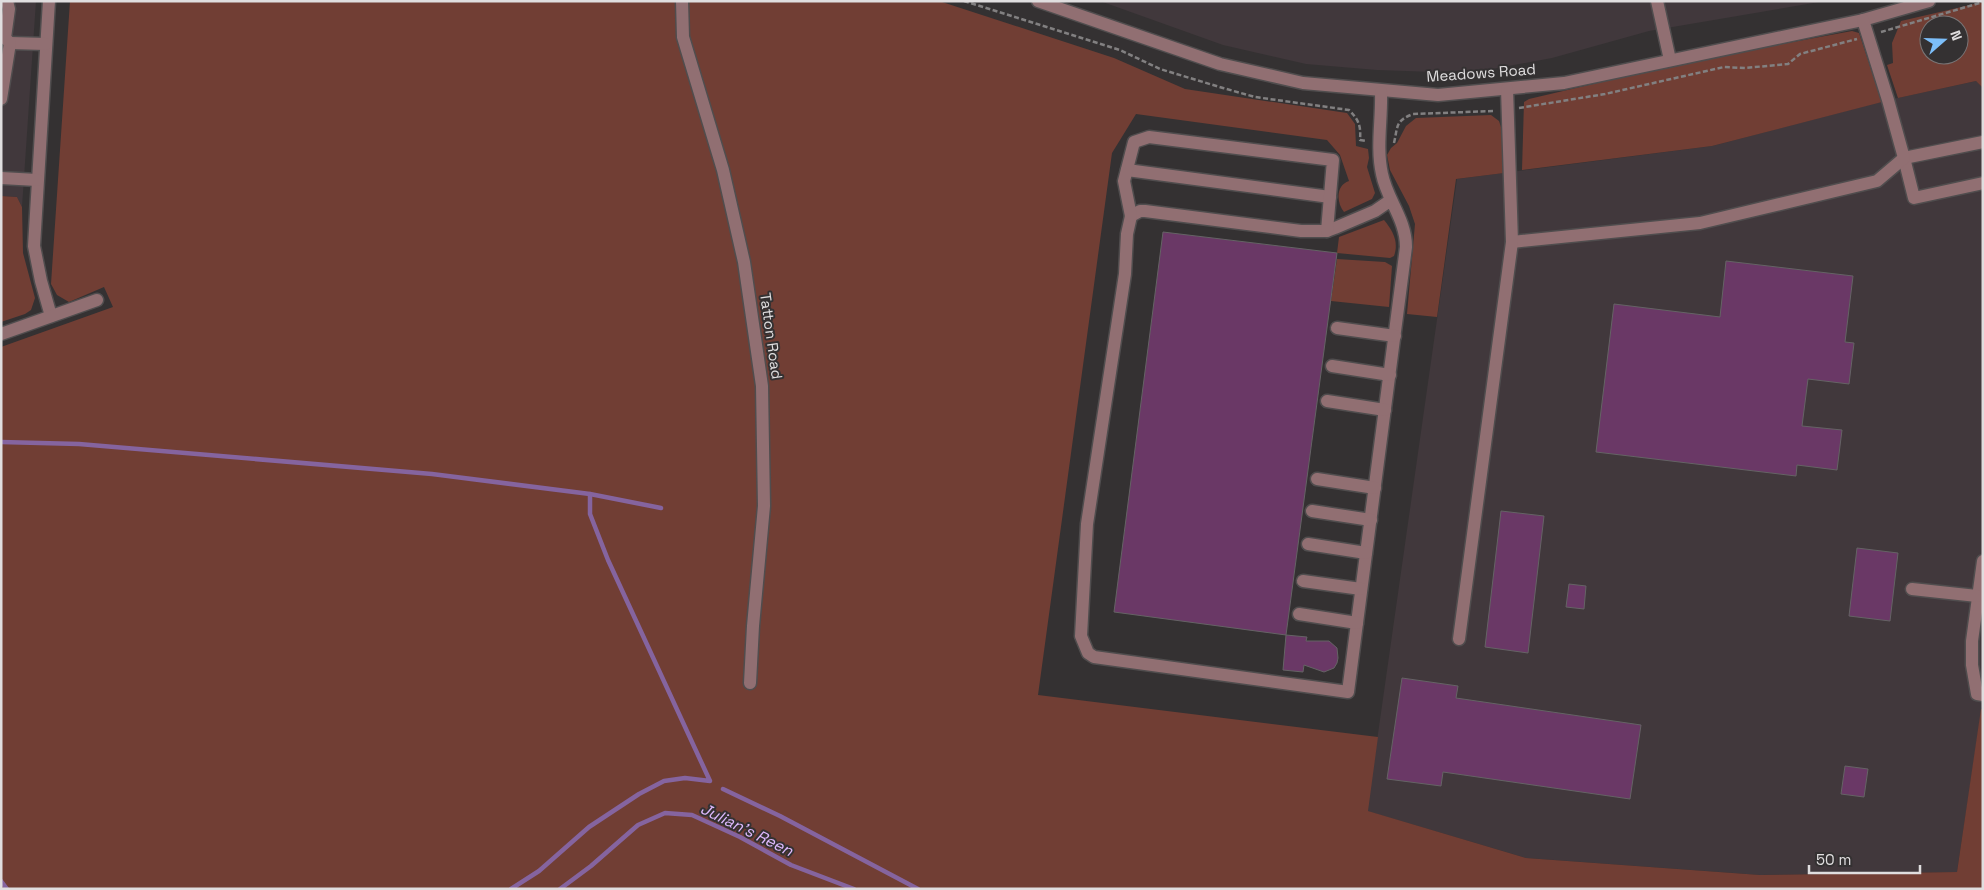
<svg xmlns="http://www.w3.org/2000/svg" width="1984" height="890" font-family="'Space Grotesk',sans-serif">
  <rect width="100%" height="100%" fill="#343132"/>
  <g fill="#41383c">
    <polygon points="1,1 36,1 22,207 17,197 1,196"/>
    <polygon points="1100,1 1825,1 1649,31 1552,58 1492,69 1434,72 1377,70 1306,64 1223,45"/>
    <polygon points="1976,81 1983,88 1983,700 1957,872 1760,875 1526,858 1367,811 1457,179 1712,146 1888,100"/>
  </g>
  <g fill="#713e34" fill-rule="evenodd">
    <path d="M70,1h869l175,57 71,31 162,24 8,11 1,22 12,3 1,9 -2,9 8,26 -3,6 -28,13c-8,-10 -8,-27 5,-31l-9,-26 -13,-15 -191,-26 -24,39 -74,542 340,42 -10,74 158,47 234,17 197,-3 24,-163 2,1v179h-1982v-542l112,-40 -9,-20 -35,15 -12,-7 -6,-11z"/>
    <path d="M1983,2v86l-7,-7 -78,17 -11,-33 6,-2 -1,-20 9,-22zM1929,25h30v30h-30z"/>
    <polygon points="1852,31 1859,33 1882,102 1712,146 1522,170 1524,102 1529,99 1695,60"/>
    <polygon points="1491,115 1499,121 1502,130 1504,173 1456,179 1437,317 1407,314 1415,224 1409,206 1390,170 1387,155 1391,148 1397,143 1406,126 1416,118"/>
    <polygon points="1,196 17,197 22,207 23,253 35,298 31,310 25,314 1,322"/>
    <path d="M1384,220c9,11 15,22 10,36l-4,2 -53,-5 2,-16z"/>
    <polygon points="1337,259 1385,262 1392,266 1389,307 1331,301"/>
  </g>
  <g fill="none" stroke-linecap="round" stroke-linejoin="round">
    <g stroke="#85649f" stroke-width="4.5">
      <polyline points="1,442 79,444 432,474 590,494 661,508"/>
      <polyline points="723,789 780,816 918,889"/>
      <polyline points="1,881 7,889"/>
      <polyline points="511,889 539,871 589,827 639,794 664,781 685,778 710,781 608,560 590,514 590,494"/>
      <polyline points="560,889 591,866 638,825 665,813 692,815 740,837 791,865 854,889"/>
    </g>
  </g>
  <g fill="#6a3866" stroke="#656365">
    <polygon points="1163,232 1337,253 1286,635 1114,612"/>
    <polygon points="1726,261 1853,276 1845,342 1854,343 1849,384 1808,379 1802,426 1842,430 1837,470 1797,465 1796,476 1596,452 1614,304 1720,317"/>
    <polygon points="1501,511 1544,516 1528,653 1485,647"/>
    <polygon points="1857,548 1898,553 1890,621 1849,616"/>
    <polygon points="1569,584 1586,586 1584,609 1566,607"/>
    <polygon points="1286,635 1307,637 1306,641 1329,641 1337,648 1338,658 1337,663 1334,668 1324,672 1304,665 1303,672 1283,670"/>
    <polygon points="1402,678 1458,686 1456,698 1641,725 1630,799 1443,772 1441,786 1387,779"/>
    <polygon points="1845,766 1868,769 1864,797 1841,794"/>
  </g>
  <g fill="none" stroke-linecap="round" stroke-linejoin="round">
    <defs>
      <g id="minor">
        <polyline points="49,1 34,246 41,281 51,316"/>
        <polyline points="682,1 683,37 723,170 744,262 762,386 764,506 753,626 750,683"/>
        <polyline points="1038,1 1220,64 1303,83 1438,95 1564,83 1863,20 1929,1"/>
        <polyline points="1657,1 1670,60"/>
        <polyline points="10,43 46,44"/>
        <path d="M1381,92c1,27 -5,55 1,82 5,26 24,45 24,73l-58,445 -254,-35 -6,-4 -7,-17 6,-112 38,-250 2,-40 4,-18 9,-5h5l156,20h26l8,-3 40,-17 16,-11"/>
        <polyline points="1,99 10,43 5,38 9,9 7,1"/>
        <polyline points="1983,142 1904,158 1914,198 1983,183"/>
        <polyline points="1127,170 1330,197"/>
        <polyline points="1,178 37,180"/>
        <polyline points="1131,216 1124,181 1134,142 1149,137 1333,160 1327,231"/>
        <polyline points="1512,242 1700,223 1877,181 1904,158 1888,100 1863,20"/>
        <polyline points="1337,328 1395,336"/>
        <polyline points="1,334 97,300"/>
        <polyline points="1332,366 1390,375"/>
        <polyline points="1327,401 1385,410"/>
        <polyline points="1317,479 1375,488"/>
        <polyline points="1312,511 1371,520"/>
        <polyline points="1308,544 1366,553"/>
        <polyline points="1983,561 1972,641 1972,665 1977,694 1983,695"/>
        <polyline points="1303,581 1361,589"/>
        <polyline points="1912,589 1977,596"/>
        <polyline points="1299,614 1357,623"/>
        <polyline points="1459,639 1512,242 1507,89"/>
      </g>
    </defs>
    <use href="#minor" stroke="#504d4e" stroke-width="15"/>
    <g stroke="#828081" stroke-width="2.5" stroke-dasharray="5 2.5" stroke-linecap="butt">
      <path d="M964,1l156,49 40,19 63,19 32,9 94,13c10,10 12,16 11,30l6,1"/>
      <polyline points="1881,32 1983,2"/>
      <polyline points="1519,108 1605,94 1724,67 1745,68 1788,64 1800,54 1857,39"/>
      <path d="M1394,143c4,-17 1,-22 19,-29l81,-3"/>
    </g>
    <use href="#minor" stroke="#916f72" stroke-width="12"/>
  </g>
  <g text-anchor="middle" stroke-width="4" stroke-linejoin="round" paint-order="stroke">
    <g font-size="15" fill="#e0dedf" stroke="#343132">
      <text transform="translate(1481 73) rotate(-4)" y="5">Meadows Road</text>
      <text transform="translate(771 336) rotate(82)" y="5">Tatton Road</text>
    </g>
    <g font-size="16" font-style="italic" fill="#ddb8fc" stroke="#343132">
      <text transform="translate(747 829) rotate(26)" y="6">Julian's Reen</text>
    </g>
  </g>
  <rect width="1984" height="890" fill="none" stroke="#e0dedf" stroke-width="5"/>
  <g transform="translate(1944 40) rotate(70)"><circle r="24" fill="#343132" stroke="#797677"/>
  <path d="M0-4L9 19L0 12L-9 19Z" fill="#7cbef9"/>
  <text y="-8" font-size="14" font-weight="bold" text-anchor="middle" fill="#e0dedf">N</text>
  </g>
  <path d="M1809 865v8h111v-8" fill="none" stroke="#e0dedf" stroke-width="2.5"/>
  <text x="1816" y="865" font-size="15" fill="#e0dedf" stroke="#343132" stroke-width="4" paint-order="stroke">50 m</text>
</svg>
